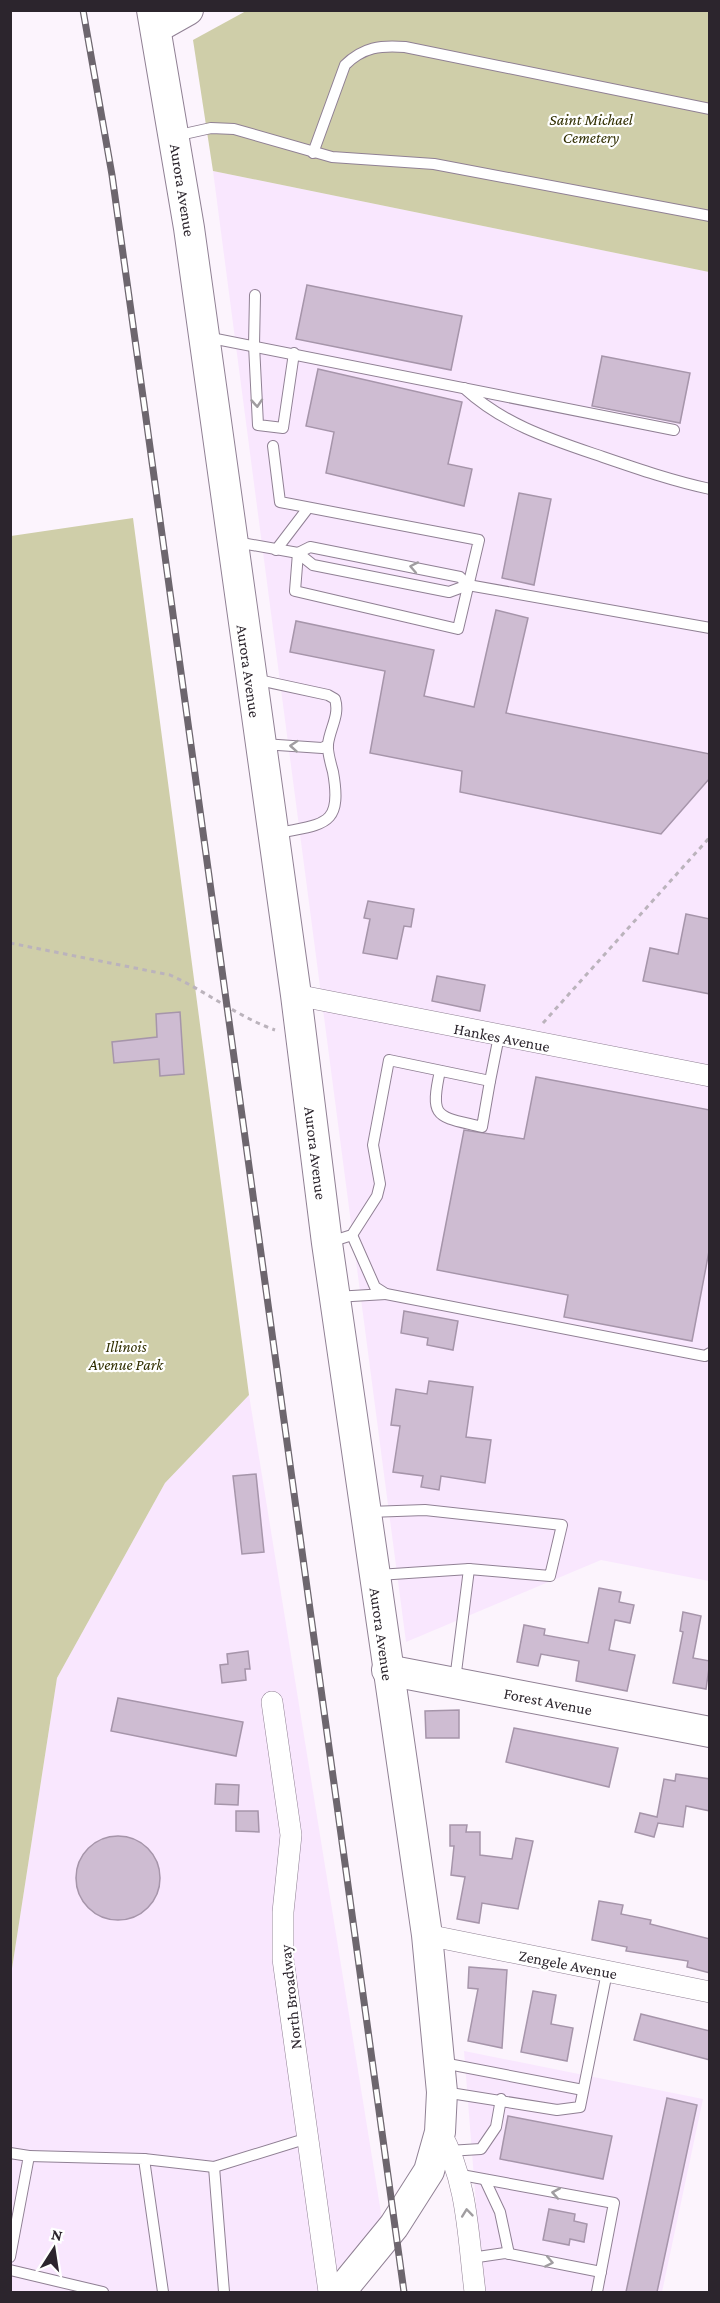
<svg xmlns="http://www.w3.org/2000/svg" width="720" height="2303" font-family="'Crimson Pro',serif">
  <rect width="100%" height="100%" fill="#fcf4fd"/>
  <g fill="#f9e7fe">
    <polygon points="213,171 709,272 709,1581 601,1560 406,1642"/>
    <polygon points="249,1395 382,2219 317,2292 11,2292 11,1975 57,1678 165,1483"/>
    <polygon points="464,2051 703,2099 662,2292 483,2292"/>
  </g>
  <g fill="#cfcea9">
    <polygon points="246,11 709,11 709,272 213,171 193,40"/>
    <polygon points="133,518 249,1395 165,1483 57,1678 11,1975 11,536"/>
  </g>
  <g fill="#cebcd2" stroke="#a695aa" stroke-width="1.5">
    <polygon points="307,285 462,316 451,370 296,339"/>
    <polygon points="602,356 690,373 680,423 592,406"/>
    <polygon points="318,369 462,402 448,464 472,469 464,506 326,473 334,432 306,426"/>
    <polygon points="519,493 551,499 534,585 502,578"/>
    <polygon points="496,610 528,618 506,713 710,754 710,778 661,834 460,792 462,771 370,753 385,671 290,652 296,621 434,650 424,696 474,707"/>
    <polygon points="368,901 414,909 411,927 404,926 397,959 363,953 370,919 364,918"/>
    <polygon points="686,914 710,919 710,994 643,981 650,948 678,954"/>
    <polygon points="437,976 485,985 480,1011 432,1001"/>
    <polygon points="180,1012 184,1074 160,1076 159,1059 114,1063 112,1042 157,1037 156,1014"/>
    <polygon points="536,1077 710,1110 710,1246 692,1341 564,1317 568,1295 437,1270 464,1130 524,1139"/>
    <polygon points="404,1311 458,1321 453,1350 427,1345 428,1338 401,1333"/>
    <polygon points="429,1381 473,1387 466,1437 491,1440 485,1483 441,1476 439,1490 421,1487 423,1476 393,1472 400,1426 391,1425 396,1389 427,1394"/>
    <polygon points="256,1474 264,1552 242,1554 233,1476"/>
    <polygon points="599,1588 621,1592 619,1602 634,1605 630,1623 615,1620 609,1650 635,1655 627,1691 576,1681 579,1661 541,1654 538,1666 517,1662 524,1625 545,1629 544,1635 588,1643"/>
    <polygon points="683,1612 701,1616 693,1658 710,1661 706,1689 673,1683 683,1632 680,1631"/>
    <polygon points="248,1651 250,1669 245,1669 246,1680 222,1683 220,1665 228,1664 227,1654"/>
    <polygon points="118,1698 243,1722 236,1756 111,1731"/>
    <polygon points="459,1710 459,1738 426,1738 425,1711"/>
    <polygon points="514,1728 618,1748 609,1787 506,1762"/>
    <polygon points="676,1774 710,1779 710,1811 686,1806 683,1827 658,1823 654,1837 635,1832 640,1813 657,1817 664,1779 675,1781"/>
    <polygon points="216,1784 239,1785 238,1805 215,1804"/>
    <polygon points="236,1811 258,1811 259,1832 236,1831"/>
    <polygon points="450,1825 467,1825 466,1832 480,1832 480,1855 512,1859 516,1838 533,1841 518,1909 482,1903 479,1923 457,1919 465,1877 451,1875 454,1846 450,1846"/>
    <circle cx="118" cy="1878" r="42"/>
    <polygon points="599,1901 623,1905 621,1914 651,1920 650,1924 710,1939 710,1973 687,1967 688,1961 626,1951 627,1947 592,1940"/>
    <polygon points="469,1967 507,1970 502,2048 468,2041 478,1989 468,1988"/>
    <polygon points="533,1991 556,1995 551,2024 573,2028 567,2061 521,2052"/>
    <polygon points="641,2014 710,2031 710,2060 634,2040"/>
    <polygon points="667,2098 697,2105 657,2292 626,2292"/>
    <polygon points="508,2116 612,2136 603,2179 500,2159"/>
    <polygon points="549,2209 575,2214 574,2221 587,2224 584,2242 570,2239 569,2245 543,2240"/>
  </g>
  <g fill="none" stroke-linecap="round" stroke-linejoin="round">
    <defs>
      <g id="lane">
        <polyline points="175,136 211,128 234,129 332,157 434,164 710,216"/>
        <path d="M313,153l32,-88c18,-18 36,-20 60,-18l305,62"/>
        <polyline points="255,295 254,345 258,425 283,428 294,353"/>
        <polyline points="206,337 674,430"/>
        <path d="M464,388c40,37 89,52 139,69 35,12 70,24 107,32"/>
        <polyline points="273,446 280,502 479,540 458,629 295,591 298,553"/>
        <polyline points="236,542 298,553 313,565 449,592 468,585 710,628"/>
        <polyline points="276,550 308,508"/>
        <polyline points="298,553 310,547 460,577 468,585"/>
        <path d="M254,679l74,16 7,4c5,16 -5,29 -7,45 -1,8 3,20 5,28 10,56 -10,51 -57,62"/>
        <polyline points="263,744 322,748 328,745"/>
        <path d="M440,1071c-11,49 -2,45 42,56l8,-46"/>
        <polyline points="352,1235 375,1287 386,1294 705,1356 710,1353"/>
        <polyline points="330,1242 352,1235 377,1196 380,1184 373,1145 389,1060 490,1081 499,1036"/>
        <polyline points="335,1297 386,1294"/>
        <polyline points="369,1512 425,1510 562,1525 550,1576 469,1569 378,1575"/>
        <polyline points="455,1680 469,1569"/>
        <polyline points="443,2063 583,2090"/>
        <polyline points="444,2092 557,2110 580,2107 607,1972"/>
        <polyline points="448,2151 481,2149 496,2127 501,2099"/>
        <polyline points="10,2153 29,2156 10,2257"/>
        <polyline points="29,2156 144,2159 163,2292"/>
        <polyline points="144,2159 214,2167 308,2138"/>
        <polyline points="214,2167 224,2292"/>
        <polyline points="456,2174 614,2203 597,2292"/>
        <polyline points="485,2180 500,2212 509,2254"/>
        <polyline points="471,2258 505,2253 601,2272"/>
        <polyline points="10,2270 103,2292"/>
      </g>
      <g id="street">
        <polyline points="296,995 710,1076"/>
        <polyline points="272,1702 291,1835 283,1912 283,1959 329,2292"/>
        <polyline points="427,1935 710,1992"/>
        <path d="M440,2132c28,49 28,105 35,160"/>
      </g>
      <g id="secondary">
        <polyline points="152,10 189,228 296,995 327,1243 427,1935 442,2092 440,2132 429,2171 394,2226 340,2292"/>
        <polyline points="156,28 188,10"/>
        <polyline points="387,1670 710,1732"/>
      </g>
    </defs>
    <use href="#lane" stroke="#908094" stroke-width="12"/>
    <use href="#street" stroke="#908094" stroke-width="22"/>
    <use href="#secondary" stroke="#908094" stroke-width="32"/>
    <g stroke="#bbb3bc" stroke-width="3" stroke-dasharray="4.5 4.5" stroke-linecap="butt">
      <path d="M10,943l160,32c36,16 68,42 105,55"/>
      <polyline points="543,1023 710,837"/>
    </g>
    <use href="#lane" stroke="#fff" stroke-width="10"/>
    <use href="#street" stroke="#fff" stroke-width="21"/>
    <use href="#secondary" stroke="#fff" stroke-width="30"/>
    <defs>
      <polyline id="rail" points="83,10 112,175 145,411 404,2292"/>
    </defs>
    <use href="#rail" stroke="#6d666e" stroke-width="7"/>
    <use href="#rail" stroke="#fff" stroke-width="4.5" stroke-dasharray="14" stroke-linecap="butt"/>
  </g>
  <defs><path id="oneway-chevron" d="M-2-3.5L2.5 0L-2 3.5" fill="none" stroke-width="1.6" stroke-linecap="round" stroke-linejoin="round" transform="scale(1.5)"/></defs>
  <g stroke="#a09da0">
    <use href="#oneway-chevron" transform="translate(257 403) rotate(86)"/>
    <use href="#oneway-chevron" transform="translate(414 567) rotate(-169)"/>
    <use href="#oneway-chevron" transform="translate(294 746) rotate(-176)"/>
    <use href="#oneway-chevron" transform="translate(556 2193) rotate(-170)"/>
    <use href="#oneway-chevron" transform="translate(467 2213) rotate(-96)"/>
    <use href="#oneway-chevron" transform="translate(549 2262) rotate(11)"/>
  </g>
  <g text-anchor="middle" stroke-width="4.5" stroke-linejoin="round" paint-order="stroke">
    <g font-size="16" font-style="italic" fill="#302e00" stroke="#fff">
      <text x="591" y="125">Saint Michael<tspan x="591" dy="18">Cemetery</tspan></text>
      <text x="126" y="1352">Illinois<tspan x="126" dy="18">Avenue Park</tspan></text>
    </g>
    <g font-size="16" fill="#2c252d" stroke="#fff">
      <text transform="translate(183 190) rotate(81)" y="6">Aurora Avenue</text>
      <text transform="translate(249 671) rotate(82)" y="6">Aurora Avenue</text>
      <text transform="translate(502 1037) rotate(11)" y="6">Hankes Avenue</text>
      <text transform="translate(316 1153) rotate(83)" y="6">Aurora Avenue</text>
      <text transform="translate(382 1634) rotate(82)" y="6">Aurora Avenue</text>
      <text transform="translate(548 1701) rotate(11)" y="6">Forest Avenue</text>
      <text transform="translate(568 1964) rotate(11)" y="6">Zengele Avenue</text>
      <text transform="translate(290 1997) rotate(-96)" y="6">North Broadway</text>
    </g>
  </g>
  <rect width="720" height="2303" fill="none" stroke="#2c252d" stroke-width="24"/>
  <g transform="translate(54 2249) rotate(12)" stroke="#ffffff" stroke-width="4.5" paint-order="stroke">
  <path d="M0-4.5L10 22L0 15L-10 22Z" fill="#2c252d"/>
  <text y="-9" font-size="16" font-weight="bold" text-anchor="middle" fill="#2c252d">N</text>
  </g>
</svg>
